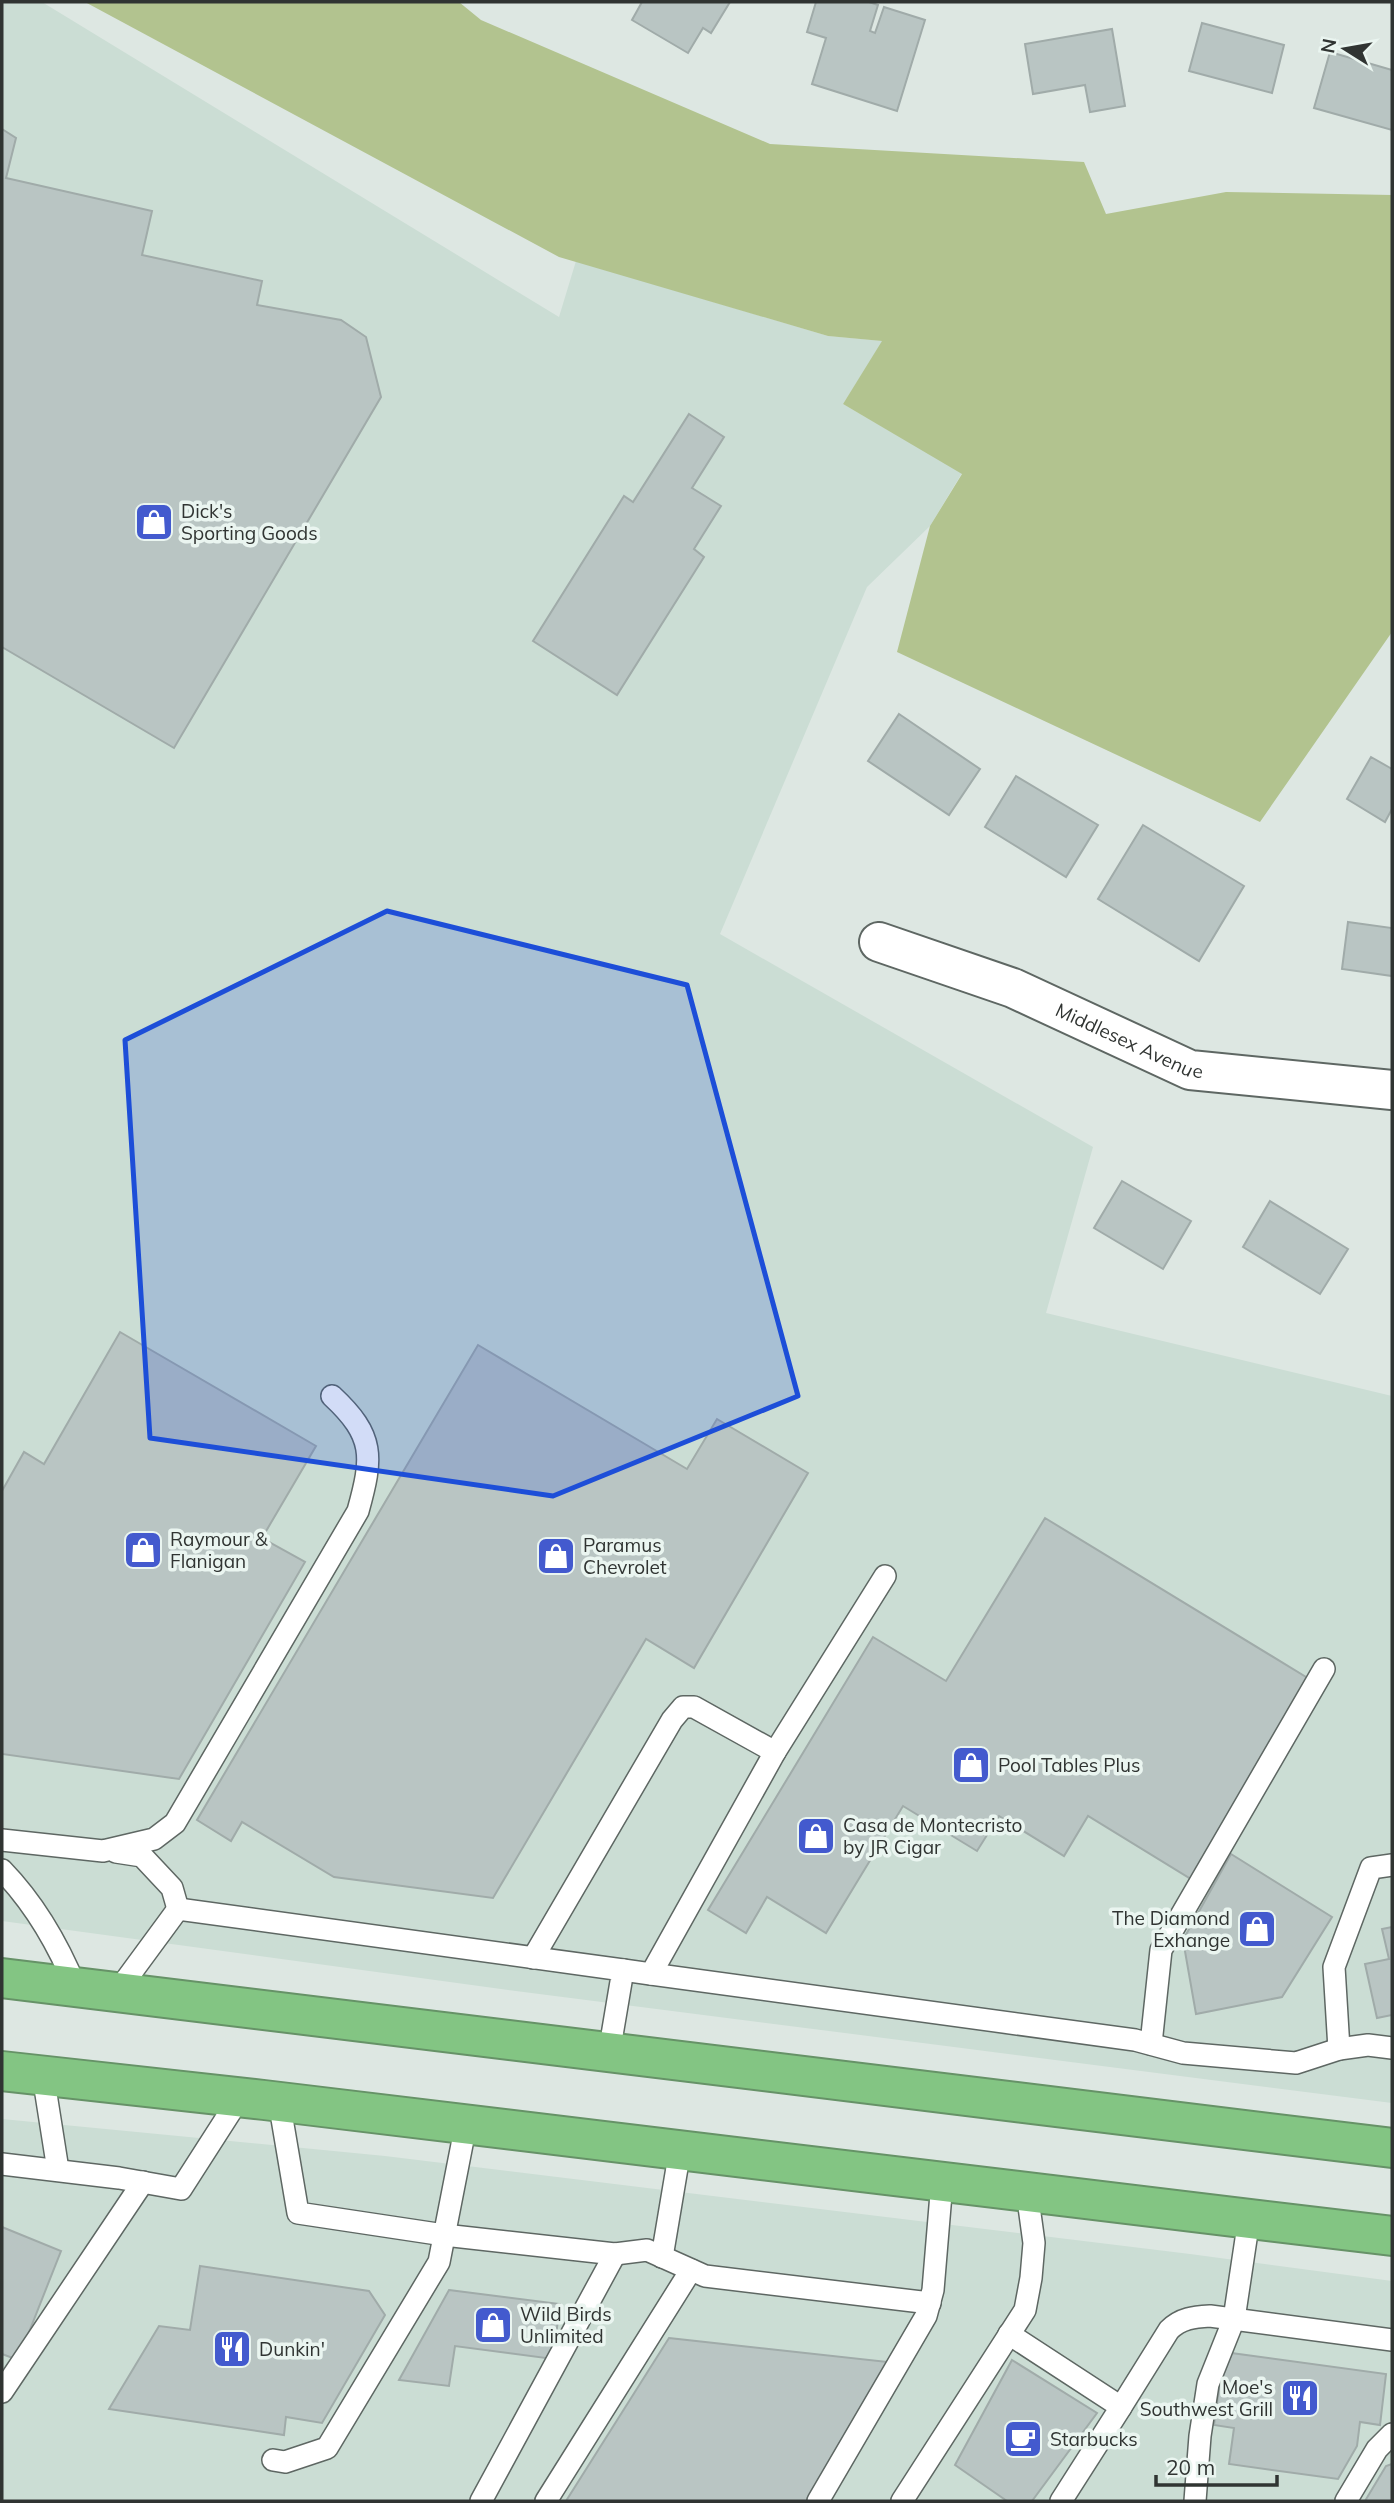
<svg xmlns="http://www.w3.org/2000/svg" width="1394" height="2503" font-family="Mulish,sans-serif">
  <rect width="100%" height="100%" fill="#dde7e2"/>
  <g fill="#cbddd4">
    <polygon points="2,2 42,2 559,317 576,261 828,336 883,341 843,404 962,473 930,526 867,587 720,934 1093,1147 1046,1313 1392,1396 1392,2103 501,1989 2,1921"/>
    <polygon points="2,2119 385,2156 1190,2254 1392,2281 1392,2501 2,2501"/>
  </g>
  <polygon fill="#b2c38f" points="85,2 459,2 481,20 770,144 1084,162 1106,214 1226,192 1392,195 1392,632 1260,822 897,652 930,526 962,474 843,404 882,341 828,336 559,257"/>
  <g fill="#b9c5c3" stroke="#a0aba9" stroke-width="2">
    <polygon points="642,2 730,2 711,33 703,28 688,53 632,20"/>
    <polygon points="816,2 869,2 878,5 870,31 875,33 884,7 925,20 897,111 812,84 826,38 807,32"/>
    <polygon points="1202,23 1284,45 1272,93 1189,71"/>
    <polygon points="1112,29 1125,106 1090,112 1085,85 1033,94 1025,44"/>
    <polygon points="1330,52 1392,70 1392,130 1314,108"/>
    <polygon points="2,129 16,138 6,178 152,211 142,255 262,281 257,305 341,320 366,337 381,397 174,748 2,647"/>
    <polygon points="689,414 724,437 692,488 721,506 694,549 704,557 617,695 533,641 624,496 633,502"/>
    <polygon points="899,714 980,769 949,815 868,761"/>
    <polygon points="1371,757 1392,769 1392,809 1385,822 1347,799"/>
    <polygon points="1016,776 1098,825 1066,877 985,827"/>
    <polygon points="1143,825 1244,886 1199,961 1098,899"/>
    <polygon points="1348,922 1392,928 1392,976 1342,969"/>
    <polygon points="1122,1181 1191,1221 1163,1269 1094,1228"/>
    <polygon points="1270,1201 1348,1249 1320,1294 1243,1247"/>
    <polygon points="120,1332 316,1446 262,1538 305,1562 179,1779 2,1754 2,1491 24,1452 44,1464"/>
    <polygon points="478,1345 687,1469 717,1419 808,1473 694,1668 646,1639 493,1898 334,1877 242,1822 231,1841 197,1820"/>
    <polygon points="1045,1518 1311,1680 1191,1879 1088,1816 1064,1856 999,1816 977,1851 903,1806 826,1933 767,1897 746,1933 708,1910 873,1637 946,1681"/>
    <polygon points="1231,1854 1332,1917 1282,1997 1196,2014 1183,1940"/>
    <polygon points="1392,1927 1392,2015 1377,2018 1365,1964 1389,1959 1382,1929"/>
    <polygon points="2,2227 61,2251 18,2360 2,2354"/>
    <polygon points="200,2266 369,2291 385,2315 322,2423 286,2417 284,2435 109,2409 159,2326 190,2330"/>
    <polygon points="449,2290 560,2304 553,2359 455,2346 449,2386 399,2380"/>
    <polygon points="669,2338 897,2363 811,2501 566,2501"/>
    <polygon points="1224,2352 1386,2374 1380,2425 1360,2422 1357,2446 1338,2479 1229,2464 1234,2428 1214,2425"/>
    <polygon points="1012,2360 1097,2413 1032,2501 1007,2501 955,2465"/>
    <polygon points="1392,2464 1392,2501 1365,2501 1386,2466"/>
  </g>
  <g fill="none" stroke-linecap="round" stroke-linejoin="round">
    <defs>
      <g id="lane">
        <polyline points="775,1752 885,1576"/>
        <path d="M2,1840l101,11 51,-12 21,-16 183,-312c15,-54 17,-75 -26,-115"/>
        <polyline points="116,1852 142,1856 172,1888 178,1909"/>
        <path d="M2,1870c33,34 56,74 74,118"/>
        <polyline points="178,1909 623,1970 609,2053"/>
        <polyline points="533,1958 672,1720 683,1707 694,1707 775,1752 651,1974 623,1970"/>
        <polyline points="651,1974 1135,2040 1183,2053 1296,2063 1339,2049 1368,2045 1392,2048"/>
        <polyline points="117,1992 178,1909"/>
        <polyline points="1151,2044 1161,1950 1324,1669"/>
        <polyline points="1339,2049 1334,1967 1371,1868 1392,1865"/>
        <polyline points="43,2075 58,2170"/>
        <polyline points="279,2101 298,2213 444,2235 615,2254 647,2250 705,2276 930,2303"/>
        <polyline points="2,2164 119,2178 181,2189 240,2097"/>
        <polyline points="662,2257 680,2150"/>
        <polyline points="1009,2334 1121,2407 1061,2501"/>
        <polyline points="2,2392 143,2182"/>
        <path d="M1121,2407l48,-77c12,-12 25,-13 41,-14l182,24"/>
        <polyline points="273,2460 285,2462 327,2448 439,2262 466,2124"/>
        <polyline points="481,2501 615,2254"/>
        <polyline points="546,2501 691,2270"/>
        <polyline points="818,2501 926,2316 933,2290 942,2182"/>
        <polyline points="902,2501 1025,2310 1031,2278 1034,2243 1027,2192"/>
        <polyline points="1195,2501 1200,2436 1208,2384 1234,2319 1249,2219"/>
        <polyline points="1346,2501 1377,2449 1392,2434"/>
      </g>
      <g id="street">
        <path id="s1" d="M879,942l134,46 177,82 202,20"/>
      </g>
      <g id="highway">
        <polyline points="2,1978 1392,2148"/>
        <polyline points="2,2071 264,2100 1392,2236"/>
      </g>
    </defs>
    <use href="#lane" stroke="#5e6763" stroke-width="24"/>
    <use href="#street" stroke="#5e6763" stroke-width="42"/>
    <use href="#highway" stroke="#669267" stroke-width="42"/>
    <use href="#lane" stroke="#fff" stroke-width="21"/>
    <use href="#street" stroke="#fff" stroke-width="38"/>
    <use href="#highway" stroke="#83c583" stroke-width="38"/>
  </g>
  <path fill="#1d4ed8" fill-opacity="0.2" stroke="#1d4ed8" stroke-width="5" stroke-linejoin="round" d="M387,911l300,74 111,411 -245,100 -403,-58 -25,-398z"/>
  <defs>
    <symbol id="shop-square" viewBox="-11 -11 22 22"><rect x="-9" y="-9" width="18" height="18" rx="4" fill="#435ace" stroke="#eaf5f0"/><path d="M-5-2.5h2.3a2.7 3.5 0 0 1 5.4 0H5L5.5 6h-11ZM-1.5-2.5h3a1.5 2.3 0 0 0-3 0Z" fill="#fff"/></symbol>
    <symbol id="restaurant-square" viewBox="-11 -11 22 22"><rect x="-9" y="-9" width="18" height="18" rx="4" fill="#435ace" stroke="#eaf5f0"/><path d="M-5-6h1v4h1v-4h1v4h1v-4h1v5L-1.5 .5V6h-2V.5L-5-1ZM5-6V6H3V1.5H1.5Q1.5-4 5-6Z" fill="#fff"/></symbol>
    <symbol id="cafe-square" viewBox="-11 -11 22 22"><rect x="-9" y="-9" width="18" height="18" rx="4" fill="#435ace" stroke="#eaf5f0"/><path d="M-5.5-4.5H6V0H3Q3 3.5 0 3.5H-2.5Q-5.5 3.5-5.5 0ZM3-3.2v2h1.7v-2ZM-6 4.5H4V6H-6Z" fill="#fff"/></symbol>
  </defs>
  <g fill-rule="evenodd">
    <use href="#shop-square" x="132" y="500" width="44" height="44"/>
    <use href="#shop-square" x="121" y="1528" width="44" height="44"/>
    <use href="#shop-square" x="534" y="1534" width="44" height="44"/>
    <use href="#shop-square" x="949" y="1743" width="44" height="44"/>
    <use href="#shop-square" x="794" y="1814" width="44" height="44"/>
    <use href="#shop-square" x="1235" y="1907" width="44" height="44"/>
    <use href="#shop-square" x="471" y="2303" width="44" height="44"/>
    <use href="#restaurant-square" x="210" y="2327" width="44" height="44"/>
    <use href="#restaurant-square" x="1278" y="2376" width="44" height="44"/>
    <use href="#cafe-square" x="1001" y="2417" width="44" height="44"/>
  </g>
  <g text-anchor="middle" stroke-width="7" stroke-linejoin="round" paint-order="stroke">
    <g font-size="19" fill="#303432" stroke="#eaf5f0" text-anchor="start">
      <text x="181" y="518">Dick's<tspan x="181" dy="22">Sporting Goods</tspan></text>
      <text x="170" y="1546">Raymour &amp;<tspan x="170" dy="22">Flanigan</tspan></text>
      <text x="583" y="1552">Paramus<tspan x="583" dy="22">Chevrolet</tspan></text>
      <text x="998" y="1772">Pool Tables Plus</text>
      <text x="843" y="1832">Casa de Montecristo<tspan x="843" dy="22">by JR Cigar</tspan></text>
      <text x="1230" y="1925" text-anchor="end">The Diamond<tspan x="1230" dy="22">Exhange</tspan></text>
      <text x="520" y="2321">Wild Birds<tspan x="520" dy="22">Unlimited</tspan></text>
      <text x="259" y="2356">Dunkin'</text>
      <text x="1273" y="2394" text-anchor="end">Moe's<tspan x="1273" dy="22">Southwest Grill</tspan></text>
      <text x="1050" y="2446">Starbucks</text>
    </g>
    <g font-size="19" fill="#303432" stroke="#eaf5f0">
      <text dy="7" stroke="none"><textPath href="#s1" startOffset="270">Middlesex Avenue</textPath></text>
    </g>
  </g>
  <rect width="1394" height="2503" fill="none" stroke="#303432" stroke-width="7"/>
  <g transform="translate(1345 49) rotate(281)" stroke="#eaf5f0" stroke-width="5" paint-order="stroke">
  <path d="M0-5L12 26L0 18L-12 26Z" fill="#303432"/>
  <text y="-10" font-size="19" font-weight="bold" text-anchor="middle" fill="#303432">N</text>
  </g>
  <path d="M1156 2475v10h121v-10" fill="none" stroke="#303432" stroke-width="3.5"/>
  <text x="1166" y="2475" font-size="21" fill="#303432" stroke="#eaf5f0" stroke-width="5" paint-order="stroke">20 m</text>
</svg>
